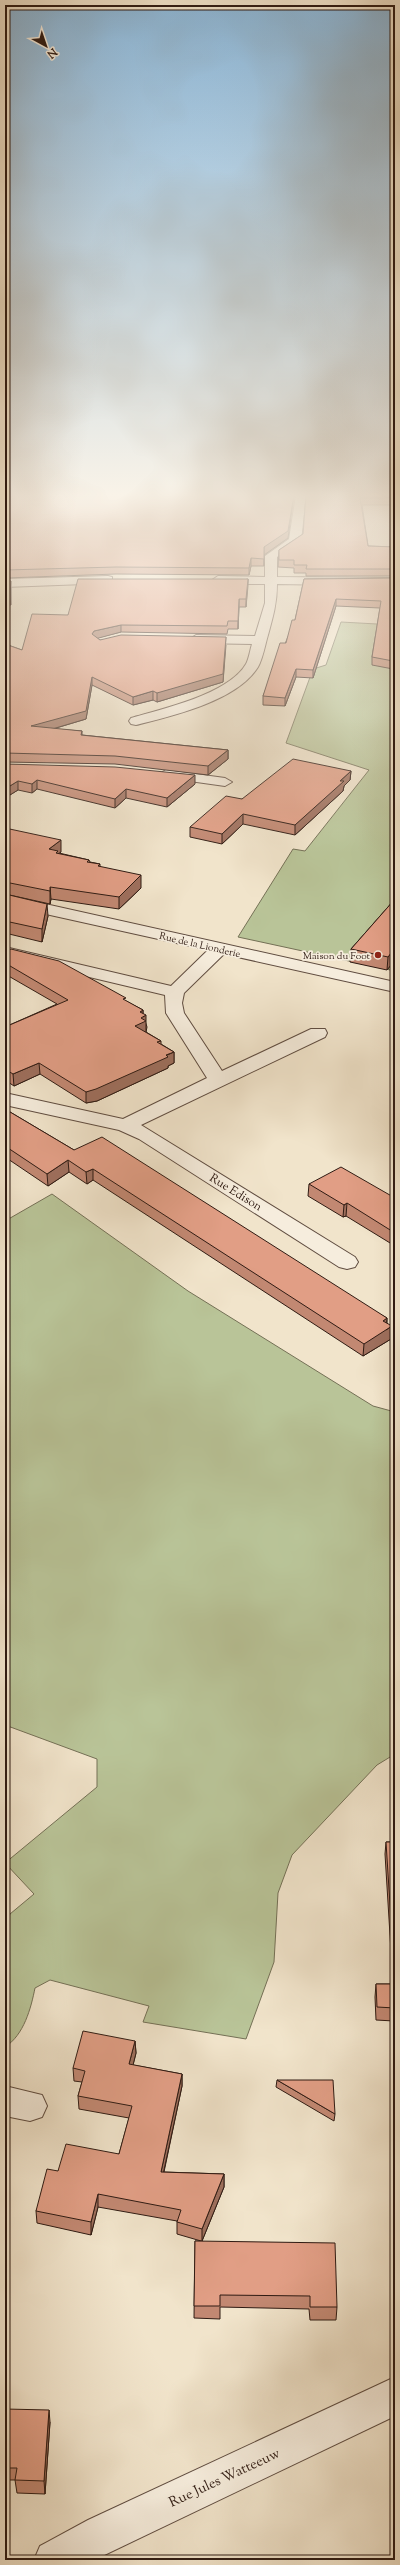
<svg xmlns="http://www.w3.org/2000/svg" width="400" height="2565" font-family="'Sorts Mill Goudy',serif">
  <rect width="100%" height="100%" fill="#f1e4cb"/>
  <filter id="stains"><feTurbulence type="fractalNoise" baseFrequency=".005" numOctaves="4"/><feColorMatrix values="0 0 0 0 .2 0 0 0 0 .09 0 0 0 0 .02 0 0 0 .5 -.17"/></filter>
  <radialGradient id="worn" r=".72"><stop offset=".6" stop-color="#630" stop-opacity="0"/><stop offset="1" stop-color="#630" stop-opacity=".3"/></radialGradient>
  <g fill="#b9c498" stroke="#747056">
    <polygon points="341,622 395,625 395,971 238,937 293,849 305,851 369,770 286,743 313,669 326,665"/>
    <path d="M52,1194l136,97 185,115 22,6v342l-18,11 -85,90 -14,38 -4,69 -28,77 -103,-17 6,-16 -99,-26 -15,8c-4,20 -11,47 -30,59v-124l5,-9 24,-20 -29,-31 92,-76v-28l-92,-34v-504z"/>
  </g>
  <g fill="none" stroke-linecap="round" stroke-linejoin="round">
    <defs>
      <g id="minor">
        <path d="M296,495h10l-5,46 -24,16v20l118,1v8l-118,-2c0,19 -4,33 -9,51 -3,10 -5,23 -10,32 -21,34 -86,49 -122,58l-5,-1 -2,-3 2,-3c31,-9 98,-24 115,-54 3,-5 4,-14 6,-20l-56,-1 -6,-4 6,-4 59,1 10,-33v-19h-47l-6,-4 6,-4 47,1v-21l24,-17z"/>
        <polygon points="108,576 112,577 112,583 5,587 5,579"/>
        <polygon points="166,770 225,778 232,782 225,786 161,777 159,774"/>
        <polygon points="5,895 395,982 395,992 224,954 184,993 182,1003 184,1013 222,1071 311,1029 325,1029 327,1033 325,1037 141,1125 355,1257 358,1262 355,1267 347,1269 339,1267 139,1139 119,1130 5,1105 5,1093 123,1119 207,1078 166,1013 165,995 5,957 5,947 171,986 208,950 5,905"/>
        <polygon points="5,2086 42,2095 47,2106 42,2117 30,2121 5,2116"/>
        <polygon points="395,2377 395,2416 94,2560 34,2560 40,2546 88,2520"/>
      </g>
    </defs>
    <use href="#minor" stroke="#604d41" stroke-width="2"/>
    <use href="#minor" fill="#f6eddd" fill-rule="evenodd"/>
  </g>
  <g fill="#c28872" stroke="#2f1b13">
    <polygon points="5,495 80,496 288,538 264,555 264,566 251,566 249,575 116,574 5,578"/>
    <polygon points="306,495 395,495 395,505 362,505 368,546 395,547 395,576 306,576 306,573 294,573 294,568 278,567 279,550 303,534"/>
    <polygon points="395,578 395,657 393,669 372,665 372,657 380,608 336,606 313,678 296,677 285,706 263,705 263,696 295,620 304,579"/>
    <polygon points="248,579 246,607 239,607 238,629 228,629 227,634 121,632 97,638 100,640 226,645 223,682 157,702 153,700 133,705 92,685 86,719 53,729 82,731 82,735 228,750 228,759 208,775 115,764 5,762 5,764 195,784 167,807 126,798 115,808 37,789 32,793 18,790 5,798 5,644 22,650 68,615"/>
    <polygon points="5,580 11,588 11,605 5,605"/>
    <polygon points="351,771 350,780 344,786 343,791 295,835 243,824 222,844 190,837 190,827 242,799"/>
    <polygon points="5,828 61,852 59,853 89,860 90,862 100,864 100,867 141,888 119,909 51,899 50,904 5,894"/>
    <polygon points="5,894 48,916 42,942 5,933"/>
    <polygon points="395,899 395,960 387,970 350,962 351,949"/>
    <polygon points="5,952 126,1001 143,1010 143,1014 147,1027 146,1032 161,1041 161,1044 174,1052 174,1063 168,1066 168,1068 97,1101 86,1103 40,1074 14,1086 5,1080 5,1027 57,1004 5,974"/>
    <polygon points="5,1109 74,1150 387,1318 387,1323 391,1339 363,1356 93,1180 87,1184 69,1172 48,1186 5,1157"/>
    <polygon points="309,1184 395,1198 395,1246 346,1216 343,1217 308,1196"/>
    <polygon points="386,1842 395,1842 395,2028 394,2021 376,2020 375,1997 376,1984 393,1984 385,1854"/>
    <polygon points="135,2041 136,2053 133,2065 182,2074 182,2086 164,2172 224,2174 224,2187 202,2241 337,2307 336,2320 310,2320 309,2309 220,2307 220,2319 194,2318 195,2241 201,2241 177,2234 177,2221 98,2207 91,2235 37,2223 36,2211 58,2171 119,2154 129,2118 79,2109 78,2096 82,2082 74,2081 73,2068"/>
    <polygon points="277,2080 335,2114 334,2121 276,2087"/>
    <polygon points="5,2409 50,2422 45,2494 17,2493 15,2480 5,2480"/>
  </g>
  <g fill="#9e6f5d" stroke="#2f1b13">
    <polygon points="294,495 288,538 264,555 264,566 264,547"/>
    <polygon points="251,558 251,566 249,575 249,568"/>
    <polygon points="248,579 248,586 246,607 246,599"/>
    <polygon points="11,581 11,605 10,597"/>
    <polygon points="239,599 239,607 238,629 238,621"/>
    <polygon points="336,599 336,606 313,678 313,670"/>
    <polygon points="121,625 121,632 95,639 92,634 94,631"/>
    <polygon points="226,637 223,682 157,702 157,693"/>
    <polygon points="395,652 395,657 393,669 393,661"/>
    <polygon points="296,669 296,677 285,706 285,698"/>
    <polygon points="92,677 92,685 86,719 32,735 31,726"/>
    <polygon points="153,691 153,700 133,705 133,697"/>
    <polygon points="228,750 228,759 208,775 208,766"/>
    <polygon points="351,771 350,780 344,786 343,791 295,835 295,825 340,781"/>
    <polygon points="195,775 195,784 167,807 167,798"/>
    <polygon points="37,780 37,789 32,793 32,784"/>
    <polygon points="18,781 18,790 5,798 5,789"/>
    <polygon points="126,789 126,798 115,808 115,799"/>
    <polygon points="243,814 243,824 222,844 222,834"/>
    <polygon points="61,840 61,852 58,854 49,849"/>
    <polygon points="141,875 141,888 119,909 119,897"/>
    <polygon points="50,887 51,899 50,904"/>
    <polygon points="47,904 48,916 42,942 42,929"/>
    <polygon points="395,948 395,960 387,970 388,957"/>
    <polygon points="143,1010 143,1017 146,1015 146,1032 135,1037 135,1026 140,1012"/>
    <polygon points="174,1052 174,1063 168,1066 168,1068 97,1101 86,1103 86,1092"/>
    <polygon points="39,1063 40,1074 14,1086 13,1074"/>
    <polygon points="68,1160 69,1172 48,1186 47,1174"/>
    <polygon points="93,1169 93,1180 87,1184 86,1172"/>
    <polygon points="347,1203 346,1216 343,1217 344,1205"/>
    <polygon points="387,1318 386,1330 392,1326 391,1339 363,1356 364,1344 383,1321"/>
    <polygon points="7,1785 8,1798 5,1803 5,1788"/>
    <polygon points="135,2041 136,2053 130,2077 129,2064"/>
    <polygon points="182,2074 182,2086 161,2184 161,2172"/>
    <polygon points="224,2174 224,2187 202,2241 202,2229"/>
    <polygon points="98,2194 98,2207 91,2235 91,2222"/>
    <polygon points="49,2410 50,2422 45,2494 44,2481"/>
  </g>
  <g fill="#e19e85" stroke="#2f1b13">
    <polygon points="5,495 80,495 80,496 89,496 91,495 294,495 288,531 264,547 264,559 251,558 249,568 116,567 5,570"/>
    <polygon points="306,495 395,495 395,498 360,498 368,546 395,547 395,569 306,569 307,565 294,565 294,560 279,560 279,550 303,534"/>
    <polygon points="395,578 395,652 393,661 372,657 381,601 336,599 313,670 296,669 285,698 263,696 280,643 286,643 292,620 295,620 304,579"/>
    <polygon points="78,579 248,579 246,599 239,599 238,621 228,621 227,626 121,625 94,631 92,634 100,640 121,635 226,637 223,674 157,693 153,691 133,697 92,677 86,711 31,726 82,731 81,735 228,750 208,766 115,756 5,753 5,644 22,650 32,614 68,615"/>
    <polygon points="5,580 11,581 10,597 5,597"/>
    <polygon points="293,759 351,771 340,781 344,781 295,825 243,814 222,834 190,827 226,796 242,799"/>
    <polygon points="5,764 115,767 195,775 167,798 126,789 115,799 37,780 32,784 18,781 5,789"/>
    <polygon points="5,828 61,840 49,849 58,851 56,853 89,860 87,862 100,864 98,866 141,875 119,897 50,887 50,891 5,882 5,863 8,860 5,860"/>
    <polygon points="5,894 47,904 42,929 5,921"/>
    <polygon points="395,899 395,948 388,957 351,949"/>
    <polygon points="11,949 59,961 126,998 123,999 143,1010 140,1012 146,1015 141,1018 146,1021 135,1026 161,1041 157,1042 174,1052 166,1055 168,1057 96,1089 86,1092 39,1063 13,1074 5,1069 5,1027 68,1000 5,963 5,952"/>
    <polygon points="5,1109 74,1150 102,1137 387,1318 383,1321 392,1326 364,1344 93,1169 86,1172 68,1160 47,1174 5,1146"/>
    <polygon points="341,1167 395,1198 395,1233 347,1203 344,1205 309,1184"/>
    <polygon points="386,1842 395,1842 395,2008 377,2007 376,1984 395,1984"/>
    <polygon points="83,2031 135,2041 129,2064 182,2074 161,2172 224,2174 202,2229 177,2222 181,2210 98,2194 91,2222 36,2211 47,2169 58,2171 66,2144 119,2154 132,2106 78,2096 85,2071 73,2068"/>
    <polygon points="277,2080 333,2080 335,2114"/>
    <polygon points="195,2241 335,2243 337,2307 310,2307 310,2296 220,2295 220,2306 194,2306"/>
    <polygon points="5,2409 49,2410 44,2481 15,2480 17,2468 5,2468"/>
  </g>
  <linearGradient id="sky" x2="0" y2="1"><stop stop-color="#8bb7d9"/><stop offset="0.58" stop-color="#f9f3e8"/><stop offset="1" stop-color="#f9f3e8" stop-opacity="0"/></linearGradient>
  <rect width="400" height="854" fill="url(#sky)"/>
  <circle fill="#8f2418" stroke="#f6eddd" stroke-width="1.5" cx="378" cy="955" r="4"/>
  <g text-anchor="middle" stroke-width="3.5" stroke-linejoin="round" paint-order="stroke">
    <g font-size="10" fill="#2f1b13" stroke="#f6eddd">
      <text transform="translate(200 944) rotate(13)" y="4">Rue de la Lionderie</text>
    </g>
    <g font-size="10" fill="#2f1b13" stroke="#f6eddd" text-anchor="end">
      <text x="370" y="959">Maison du Foot</text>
    </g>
    <g font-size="12" fill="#2f1b13" stroke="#f6eddd">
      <text transform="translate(236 1192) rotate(32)" y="4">Rue Edison</text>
    </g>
    <g font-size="14" fill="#2f1b13" stroke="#f6eddd">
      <text transform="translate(224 2477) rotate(-25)" y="5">Rue Jules Watteeuw</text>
    </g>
  </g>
  <rect width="400" height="2565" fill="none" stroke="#f1e4cb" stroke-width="20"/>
  <rect x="6" y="6" width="388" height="2553" fill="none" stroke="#2f1b13" stroke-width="2"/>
  <rect x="10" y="10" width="380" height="2545" fill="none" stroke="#2f1b13"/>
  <g transform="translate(46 46) rotate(140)" stroke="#f6eddd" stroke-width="3" paint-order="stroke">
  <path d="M0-3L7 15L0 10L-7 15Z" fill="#2f1b13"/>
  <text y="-6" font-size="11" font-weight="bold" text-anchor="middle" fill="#2f1b13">N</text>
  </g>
  <rect width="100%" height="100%" filter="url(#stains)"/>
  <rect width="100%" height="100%" fill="url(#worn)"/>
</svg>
